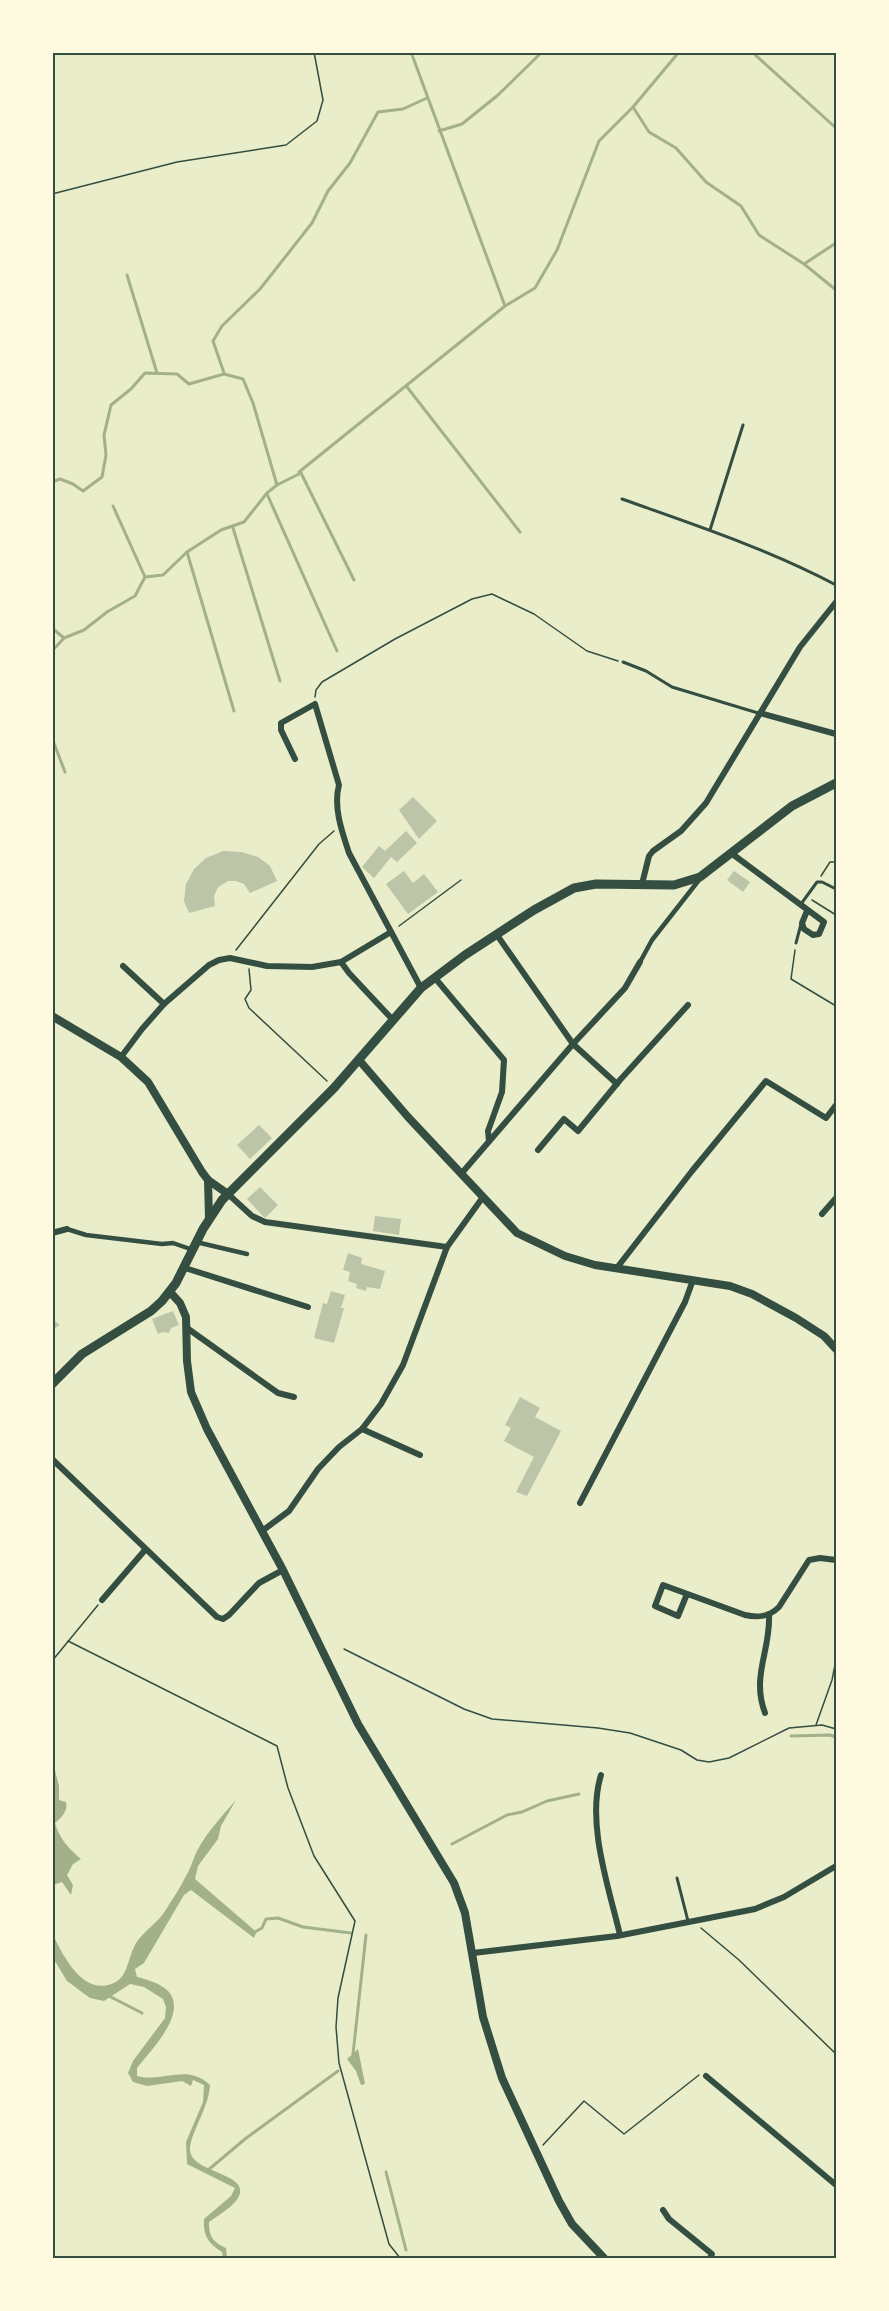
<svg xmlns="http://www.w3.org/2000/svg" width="889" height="2311" font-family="Barlow,sans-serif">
  <rect width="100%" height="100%" fill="#e9edc9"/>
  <g fill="#a3b18a">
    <path d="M53,1763l6,23v14l7,2c2,9 -4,15 -11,21 4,15 14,26 26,36l-8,5 -6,11 6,10 -2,10 -9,-13 -9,3z"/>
    <path d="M236,1800l-15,26 -3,13 -20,27 -3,13 58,50 3,4 -2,5 -63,-48 -7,5 -40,68 -9,6 2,8c9,2 22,6 30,13 23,22 -17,61 -30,78v8c27,7 49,-13 73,9 -1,23 -21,50 -20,66 3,24 69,22 45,51 -7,8 -18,14 -26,20 0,15 4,20 17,26l1,10h-4l-1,-6c-14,-9 -19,-16 -18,-33l27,-23 4,-8 -48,-24 -1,-22 17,-40 1,-17 -11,-5 -2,6 -9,-5 -35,5 -14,-4 -5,-9 5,-12 32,-43 1,-11 -3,-8 -19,-12 -14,-3 -26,17 -14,-3 -23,-17 -14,-23 -1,-25c10,20 28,59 56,52 20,-4 19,-25 27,-40 7,-13 22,-21 30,-34 7,-11 15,-23 21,-35 5,-8 7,-17 11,-25 10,-19 25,-35 39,-51z"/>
    <polygon points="358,2049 365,2084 361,2085 356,2071 347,2059"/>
  </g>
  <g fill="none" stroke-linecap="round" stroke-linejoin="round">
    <g stroke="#a3b18a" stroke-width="3">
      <polyline points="411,52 505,306"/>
      <polyline points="752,52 836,128"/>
      <polyline points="633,107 649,132 676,148 706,182 741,206 759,235 804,264 836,243"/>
      <polyline points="439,131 462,124 498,95 542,52"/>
      <polyline points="804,264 836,290"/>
      <polyline points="127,275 157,373"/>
      <polyline points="224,373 213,341 222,326 260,289 312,223 328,191 350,163 378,112 403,109 427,98"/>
      <polyline points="407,387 520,532"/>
      <polyline points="301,473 354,580"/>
      <polyline points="52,482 60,479 73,484 83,491 102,477 106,455 104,435 111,405 131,389 145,373 177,374 189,384 224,374 243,379 253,403 277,485"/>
      <polyline points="267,494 337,651"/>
      <polyline points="113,506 145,577"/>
      <polyline points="233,528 280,681"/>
      <polyline points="187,552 234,711"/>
      <polyline points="52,628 64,638"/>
      <polyline points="52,651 64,638 84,630 107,612 135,596 145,577 163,575 187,552 221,530 244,522 267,493 277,485 301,473 299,472 505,306 535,288 557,250 599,141 633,107 679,52"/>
      <polyline points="52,738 65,772"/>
      <polyline points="791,1736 830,1735 836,1737"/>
      <polyline points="452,1844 507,1815 522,1812 547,1801 579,1794"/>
      <polyline points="253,1933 262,1928 266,1919 278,1918 303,1927 351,1933"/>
      <polyline points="109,1996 142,2013"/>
      <polyline points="353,2054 366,1935"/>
      <polyline points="207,2171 245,2139 338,2071"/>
      <polyline points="386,2172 406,2250"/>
    </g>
  </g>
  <g fill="#bcc5a7">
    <polygon points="413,797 437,821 419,839 399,810"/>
    <polygon points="406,831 417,843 397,862 391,857 374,878 362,867 379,846 385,851"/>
    <polygon points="223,851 242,852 258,857 270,866 277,881 250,893 244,884 236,881 228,881 218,887 214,896 215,906 189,913 184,901 186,884 194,869 206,858"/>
    <polygon points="404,871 413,883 424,874 438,892 408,914 386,884"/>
    <polygon points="734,871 750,882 743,892 727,880"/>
    <polygon points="259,1125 272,1138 250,1159 237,1145"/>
    <polygon points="260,1187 278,1205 265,1218 247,1199"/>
    <polygon points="375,1216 401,1219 399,1235 373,1231"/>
    <polygon points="348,1253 362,1258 361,1264 385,1271 380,1289 367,1287 366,1291 356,1288 357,1284 348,1281 350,1272 343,1270"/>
    <polygon points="331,1291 345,1295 341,1308 344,1308 334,1343 314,1338 323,1303 327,1304"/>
    <polygon points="173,1311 179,1325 171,1328 169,1333 163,1332 158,1334 152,1319"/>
    <polygon points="52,1319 60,1325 52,1330"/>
    <polygon points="520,1397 540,1408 535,1417 561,1431 527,1496 516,1492 534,1457 504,1441 511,1428 505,1425"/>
  </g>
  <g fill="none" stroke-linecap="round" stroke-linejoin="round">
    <g stroke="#344e41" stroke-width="1.5">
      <polyline points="52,194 177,162 286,145 317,121 323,100 314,52"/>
      <polyline points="315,697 316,690 322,682 395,639 472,599 492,594 534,614 587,651 618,661"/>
      <polyline points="821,876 830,862 836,862"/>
      <polyline points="812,900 836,915"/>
      <polyline points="399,926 461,880"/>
      <polyline points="236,950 319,844 334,831"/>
      <polyline points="795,950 791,979 836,1006"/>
      <polyline points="249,969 251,990 245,999 249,1008 327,1081"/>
      <polyline points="68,1641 277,1746 288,1788 314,1856 355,1921 338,1998 336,2027 339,2063 389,2244 400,2258"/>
      <polyline points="344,1649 464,1709 492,1719 598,1728 630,1733 681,1750 697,1760 709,1762 729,1758 789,1728 822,1725 836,1729"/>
      <polyline points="52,1661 98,1605"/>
      <polyline points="816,1725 832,1680 836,1660"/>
      <polyline points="701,1928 739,1960 836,2054"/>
      <polyline points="543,2145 584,2101 624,2134 699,2075"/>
    </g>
    <g stroke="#344e41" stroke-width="3">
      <path d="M622,499c73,26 146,50 214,86"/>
      <polyline points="710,530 743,425"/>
      <polyline points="623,662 646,671 672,687 758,713"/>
      <polyline points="801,904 817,882 822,882 836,889"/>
      <polyline points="796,943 801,924"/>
      <polyline points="677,1878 688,1921"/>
    </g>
    <g stroke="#344e41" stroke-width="4.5">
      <polyline points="640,962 652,940 699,880"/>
      <polyline points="67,1229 86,1235 162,1244 173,1243 193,1250"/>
      <polyline points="196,1242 247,1254"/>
    </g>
    <g stroke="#344e41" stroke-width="6">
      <polyline points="760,713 836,734"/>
      <path d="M295,759l-14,-29v-7l34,-19 24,81c-6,22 3,47 10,68l72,135"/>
      <polyline points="731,853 824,922 819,934 813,935 804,929 802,923 807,911"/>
      <polyline points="642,884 649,856 653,851 681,831 706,803 800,647 836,602"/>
      <polyline points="497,935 573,1044 617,1084"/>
      <polyline points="341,962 349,973 392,1019"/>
      <polyline points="123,966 164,1004"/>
      <polyline points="435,978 504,1060 502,1092 488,1131 489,1141"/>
      <polyline points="121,1057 142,1029 164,1004 209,965 219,960 230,958 267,966 312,967 341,962 391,932"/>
      <polyline points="538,1150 564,1119 578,1131 620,1080 688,1005"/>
      <polyline points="461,1174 573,1044 625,988 640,962"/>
      <polyline points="228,1194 252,1216 265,1222 447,1247"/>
      <polyline points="822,1214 836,1198"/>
      <polyline points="52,1233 67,1229"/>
      <polyline points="185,1268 308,1307"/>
      <polyline points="616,1269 692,1171 766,1081 826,1118 836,1105"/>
      <polyline points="187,1328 278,1393 294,1397"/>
      <polyline points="362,1429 420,1455"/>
      <polyline points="52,1459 217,1617 223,1619 229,1615 259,1583 283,1570"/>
      <polyline points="580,1503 685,1302 693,1280"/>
      <polyline points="262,1531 289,1511 318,1469 339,1447 362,1429 381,1404 403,1365 447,1247 483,1197"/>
      <path d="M687,1594l-9,22 -23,-10 8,-21 82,30c13,3 24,2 34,-8l30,-47 11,-2 16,2"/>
      <polyline points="102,1600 145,1550"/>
      <path d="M765,1713c-14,-37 6,-63 4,-99"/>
      <path d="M601,1775c-15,48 8,113 19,160"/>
      <polyline points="473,1953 617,1936 755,1909 784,1897 836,1866"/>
      <polyline points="706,2076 836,2185"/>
      <polyline points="663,2210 669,2219 712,2254 710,2258"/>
    </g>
    <g stroke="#344e41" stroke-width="8">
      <polyline points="52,1016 121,1057 148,1082 202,1172 208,1180 228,1194"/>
      <polyline points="359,1060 408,1117 517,1233 565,1256 595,1265 730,1286 752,1294 796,1318 824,1336 836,1349"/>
      <polyline points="208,1180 209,1218"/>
    </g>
    <polyline stroke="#344e41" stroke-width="8" points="170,1292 180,1303 186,1317 187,1361 191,1392 207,1429 283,1570 358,1724 454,1883 465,1913 483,2017 502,2078 559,2201 572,2224 604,2258"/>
    <polyline stroke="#344e41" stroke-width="9" points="52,1384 82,1354 151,1311 162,1301 176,1283 203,1229 222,1200 334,1088 421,988 465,955 534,910 574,888 596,884 674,885 700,877 792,806 836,783"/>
  </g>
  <rect width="889" height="2311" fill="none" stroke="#fefae0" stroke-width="108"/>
  <rect x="54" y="54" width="781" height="2203" fill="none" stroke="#344e41" stroke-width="2"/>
</svg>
